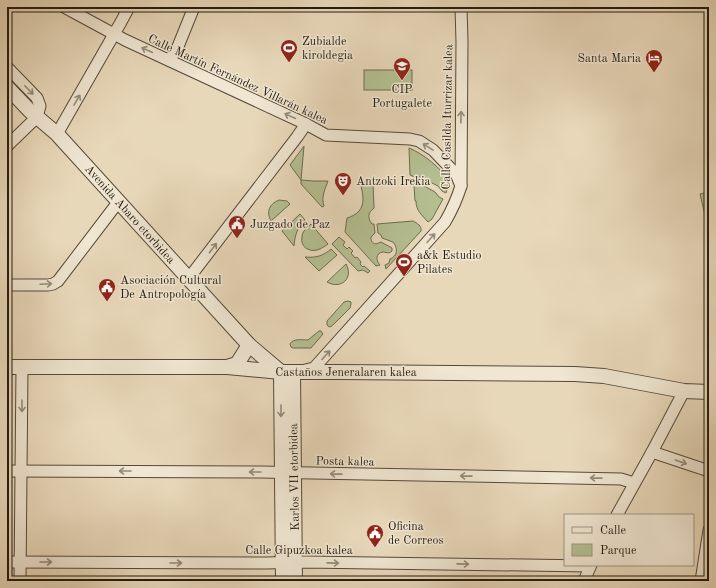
<svg xmlns="http://www.w3.org/2000/svg" width="716" height="588" font-family="'Old Standard TT',serif">
  <rect width="100%" height="100%" fill="#e8d8ba"/>
  <filter id="stains"><feTurbulence type="fractalNoise" baseFrequency=".005" numOctaves="4"/><feColorMatrix values="0 0 0 0 .2 0 0 0 0 .09 0 0 0 0 .02 0 0 0 .5 -.17"/></filter>
  <radialGradient id="worn" r=".72"><stop offset=".6" stop-color="#630" stop-opacity="0"/><stop offset="1" stop-color="#630" stop-opacity=".3"/></radialGradient>
  <g fill="#b4bf91" stroke="#6c6d50">
    <rect x="364" y="70" width="48" height="20"/>
    <path d="M304,146l-3,34 12,1h15c-3,8 -7,16 -4,25l-2,1 -21,-23v-4l-11,-15z"/>
    <path d="M409,148c13,5 34,21 40,34l-3,11 -4,-2 -4,-5 -18,-9h-5l-5,-2z"/>
    <path d="M360,182l13,1 1,25c-6,5 -7,9 -2,16h2l1,9 -4,4c0,4 1,6 5,7l5,-2 11,6v3l-3,2c0,0 -6,-1 -6,-1 -8,1 -7,9 -3,13l-4,1 -31,-34 2,-14c20,-6 17,-20 13,-36z"/>
    <path d="M416,183h3l16,9 4,5 4,2 -11,20 -4,3c-6,-7 -12,-11 -12,-21h-1l-1,-16z"/>
    <polygon points="709,192 709,232 700,194"/>
    <path d="M279,200l8,1 3,3 -19,17c-5,-9 -2,-17 8,-21z"/>
    <path d="M300,214l5,6c-8,8 -10,15 -11,26l-12,-15z"/>
    <path d="M413,221c4,2 9,5 8,10l-35,38 -1,-4 4,-2 1,-4c8,-3 8,-11 3,-17l-11,-4 -1,-3 -3,-2 -1,-9z"/>
    <path d="M311,224l17,20c-3,2 -7,5 -11,6 -8,2 -17,-3 -15,-13 0,-6 5,-9 9,-13z"/>
    <polygon points="339,237 345,242 343,245 347,249 349,247 353,251 351,253 355,258 357,257 361,262 360,264 363,267 364,266 370,271 368,273 363,270 358,271 332,244"/>
    <path d="M331,249l6,6 -18,16 -14,-14c11,1 18,-1 26,-8z"/>
    <path d="M346,264c8,14 -5,26 -19,18z"/>
    <polygon points="348,301 351,302 351,304 350,308 333,325 330,327 328,326 327,325 327,321 344,302"/>
    <path d="M319,331h2l2,3 -12,14h-18l-2,-1 -1,-3c3,-6 12,-4 18,-4z"/>
  </g>
  <g fill="none" stroke-linecap="round" stroke-linejoin="round">
    <defs>
      <g id="minor">
        <polyline points="64,7 125,40 306,124 326,135 410,139 419,141 433,150 456,174 461,186"/>
        <polyline points="169,60 177,49 194,7"/>
        <polyline points="7,67 37,98 40,106 37,117 7,146"/>
        <polyline points="57,134 121,22 129,7"/>
        <polyline points="189,278 297,137 306,124"/>
        <polyline points="7,285 48,285 53,284 58,281 119,201"/>
        <path d="M305,370l9,-2 131,-146c7,-12 12,-23 16,-36l1,-144 -1,-35"/>
        <polyline points="652,452 709,471"/>
        <polyline points="7,471 260,472 621,479 634,483"/>
        <polyline points="617,515 652,452 684,391"/>
        <polyline points="7,562 266,563 305,562 590,566"/>
        <polyline points="20,581 22,367"/>
        <polyline points="584,581 591,565"/>
        <polyline points="701,581 709,530"/>
      </g>
      <g id="tertiary">
        <polyline points="7,87 30,111 57,134 249,345 281,372"/>
        <polyline points="7,367 227,367 281,372 338,372 575,374 604,376 684,391 709,392"/>
        <polyline points="227,367 237,364 249,345"/>
        <polyline points="281,372 283,581"/>
        <polyline points="293,372 295,581"/>
      </g>
    </defs>
    <use href="#minor" stroke="#554a3a" stroke-width="13"/>
    <use href="#tertiary" stroke="#554a3a" stroke-width="16"/>
    <use href="#minor" stroke="#f0e6d2" stroke-width="11"/>
    <use href="#tertiary" stroke="#f0e6d2" stroke-width="14"/>
  </g>
  <defs><path id="oneway-shaft" d="M-6 0H5M1.5-3L5.5 0L1.5 3" fill="none" stroke-width="1.6" stroke-linecap="round" stroke-linejoin="round"/></defs>
  <g stroke="#948b7a">
    <use href="#oneway-shaft" transform="translate(147 50) rotate(-155)"/>
    <use href="#oneway-shaft" transform="translate(29 90) rotate(45)"/>
    <use href="#oneway-shaft" transform="translate(77 100) rotate(-60)"/>
    <use href="#oneway-shaft" transform="translate(290 116) rotate(-155)"/>
    <use href="#oneway-shaft" transform="translate(461 117) rotate(-89)"/>
    <use href="#oneway-shaft" transform="translate(428 147) rotate(-148)"/>
    <use href="#oneway-shaft" transform="translate(431 238) rotate(-48)"/>
    <use href="#oneway-shaft" transform="translate(213 248) rotate(-53)"/>
    <use href="#oneway-shaft" transform="translate(46 284) rotate(-3)"/>
    <use href="#oneway-shaft" transform="translate(326 355) rotate(-48)"/>
    <use href="#oneway-shaft" transform="translate(22 406) rotate(90)"/>
    <use href="#oneway-shaft" transform="translate(281 411) rotate(90)"/>
    <use href="#oneway-shaft" transform="translate(681 462) rotate(19)"/>
    <use href="#oneway-shaft" transform="translate(125 471) rotate(-180)"/>
    <use href="#oneway-shaft" transform="translate(255 472) rotate(-180)"/>
    <use href="#oneway-shaft" transform="translate(336 474) rotate(-179)"/>
    <use href="#oneway-shaft" transform="translate(466 476) rotate(-179)"/>
    <use href="#oneway-shaft" transform="translate(596 478) rotate(-179)"/>
    <use href="#oneway-shaft" transform="translate(46 562)"/>
    <use href="#oneway-shaft" transform="translate(176 563)"/>
    <use href="#oneway-shaft" transform="translate(333 563) rotate(1)"/>
    <use href="#oneway-shaft" transform="translate(463 564) rotate(1)"/>
  </g>
  <defs>
    <symbol id="stadium-pin" viewBox="-11 -11 22 30"><path d="M0 17L-7.5 6A9.5 9.5 0 1 1 7.5 6Z" fill="#8f2418" stroke="#f0e6d2"/><path d="M0-5a6.5 5 0 1 0 0 10a6.5 5 0 1 0 0-10ZM-3.5-1.8h7v3.6h-7Z" fill="#fff"/></symbol>
    <symbol id="hotel-pin" viewBox="-11 -11 22 30"><path d="M0 17L-7.5 6A9.5 9.5 0 1 1 7.5 6Z" fill="#8f2418" stroke="#f0e6d2"/><path d="M-6-4.5h1.5V1H6V5H4.5V3h-9V5H-6ZM-4 0a1.8 1.8 0 1 1 3.6 0ZM.5 0V-2.5h3Q6-2.5 6 0Z" fill="#fff"/></symbol>
    <symbol id="school-pin" viewBox="-11 -11 22 30"><path d="M0 17L-7.5 6A9.5 9.5 0 1 1 7.5 6Z" fill="#8f2418" stroke="#f0e6d2"/><path d="M0-5L7-2L0 1L-7-2ZM-4 1L0 2.5L4 1V4Q0 6-4 4Z" fill="#fff"/></symbol>
    <symbol id="theatre-pin" viewBox="-11 -11 22 30"><path d="M0 17L-7.5 6A9.5 9.5 0 1 1 7.5 6Z" fill="#8f2418" stroke="#f0e6d2"/><path d="M-5-5.5Q0-4 5-5.5V0Q5 5 0 6Q-5 5-5 0ZM-3.3-2.5H-1v1.5H-3.3ZM1-2.5H3.3v1.5H1ZM-2.8 1Q0 5.5 2.8 1Z" fill="#fff"/></symbol>
    <symbol id="civic-pin" viewBox="-11 -11 22 30"><path d="M0 17L-7.5 6A9.5 9.5 0 1 1 7.5 6Z" fill="#8f2418" stroke="#f0e6d2"/><path d="M-.6-6.5H3V-4.5H.6V-3L4-1V1h2V6H-6V1h2V-1L-.6-3ZM-1.2 2.5V6h2.4V2.5Z" fill="#fff"/></symbol>
  </defs>
  <g fill-rule="evenodd">
    <use href="#stadium-pin" x="279" y="38" width="20" height="27"/>
    <use href="#hotel-pin" x="644" y="48" width="20" height="27"/>
    <use href="#school-pin" x="392" y="56" width="20" height="27"/>
    <use href="#theatre-pin" x="333" y="171" width="20" height="27"/>
    <use href="#civic-pin" x="227" y="214" width="20" height="27"/>
    <use href="#stadium-pin" x="394" y="252" width="20" height="27"/>
    <use href="#civic-pin" x="97" y="277" width="20" height="27"/>
    <use href="#civic-pin" x="365" y="523" width="20" height="27"/>
  </g>
  <g text-anchor="middle" stroke-width="3" stroke-linejoin="round" paint-order="stroke">
    <g font-size="12" fill="#241b0f" stroke="#f0e6d2" text-anchor="start">
      <text x="302" y="45">Zubialde<tspan x="302" dy="14">kiroldegia</tspan></text>
      <text x="641" y="62" text-anchor="end">Santa Maria</text>
      <text x="402" y="93" text-anchor="middle">CIP<tspan x="402" dy="14">Portugalete</tspan></text>
      <text x="356" y="185">Antzoki Irekia</text>
      <text x="250" y="228">Juzgado de Paz</text>
      <text x="417" y="259">a&amp;k Estudio<tspan x="417" dy="14">Pilates</tspan></text>
      <text x="120" y="284">Asociación Cultural<tspan x="120" dy="14">De Antropología</tspan></text>
      <text x="388" y="530">Oficina<tspan x="388" dy="14">de Correos</tspan></text>
    </g>
    <g font-size="12" fill="#241b0f" stroke="#f0e6d2">
      <text transform="translate(238 79) rotate(25)" y="4">Calle Martín Fernández Villarán kalea</text>
      <text transform="translate(447 117) rotate(-89)" y="4">Calle Casilda Iturrizar kalea</text>
      <text transform="translate(130 214) rotate(48)" y="4">Avenida Abaro etorbidea</text>
      <text x="346" y="376">Castaños Jeneralaren kalea</text>
      <text transform="translate(345 461) rotate(1)" y="4">Posta kalea</text>
      <text transform="translate(294 477) rotate(-91)" y="4">Karlos VII etorbidea</text>
      <text x="299" y="554">Calle Gipuzkoa kalea</text>
    </g>
  </g>
  <rect width="716" height="588" fill="none" stroke="#e8d8ba" stroke-width="24"/>
  <rect x="8" y="8" width="700" height="572" fill="none" stroke="#241b0f" stroke-width="2"/>
  <rect x="12" y="12" width="692" height="564" fill="none" stroke="#241b0f"/>
  <rect x="564" y="514" width="130" height="52" fill="#f0e6d2" stroke="#9e9584"/>
  <rect x="572" y="527" width="20" height="6" fill="#f0e6d2" stroke="#9e9584"/>
  <text x="600" y="534" font-size="12" fill="#241b0f">Calle</text>
  <rect x="572" y="544" width="20" height="12" fill="#b4bf91" stroke="#9e9584"/>
  <text x="600" y="554" font-size="12" fill="#241b0f">Parque</text>
  <rect width="100%" height="100%" filter="url(#stains)"/>
  <rect width="100%" height="100%" fill="url(#worn)"/>
</svg>
